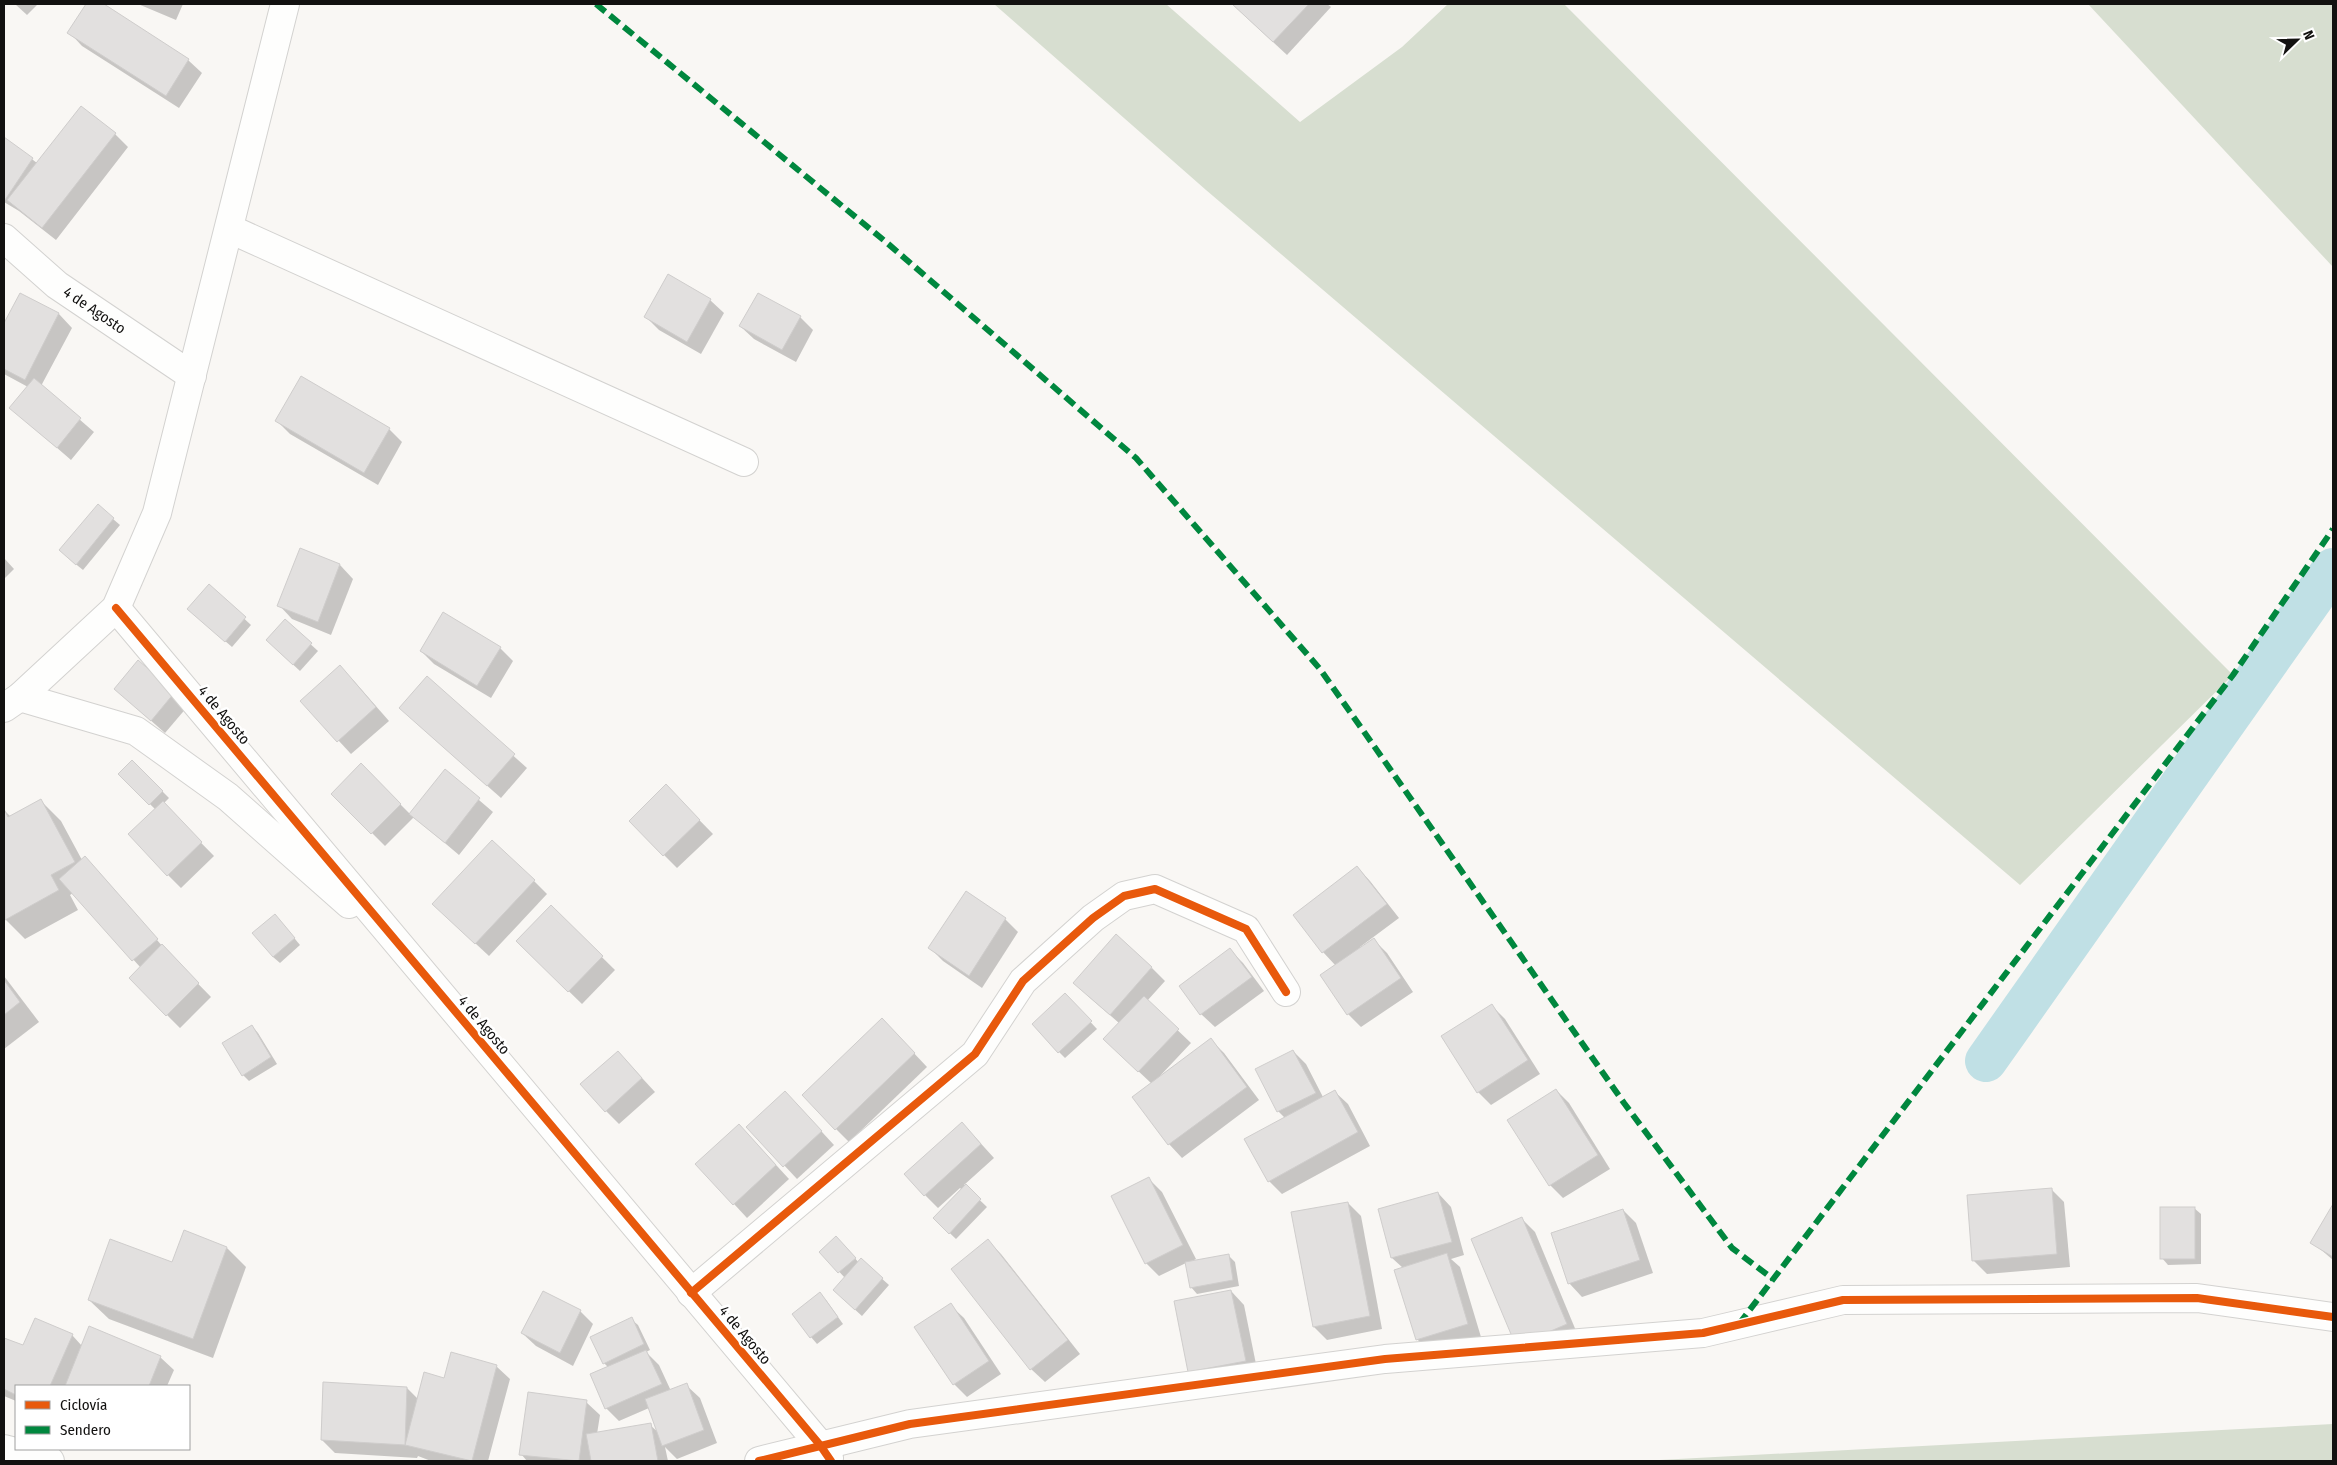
<svg xmlns="http://www.w3.org/2000/svg" width="2337" height="1465" font-family="'Fira Sans Condensed',sans-serif">
  <rect width="100%" height="100%" fill="#f9f7f4"/>
  <g fill="#d7ded0">
    <polygon points="994,4 1166,4 1300,122 1402,47 1448,4 1564,4 2233,675 2020,885 1206,190"/>
    <polygon points="2088,4 2333,4 2333,267"/>
    <polygon points="2333,1424 2333,1461 1641,1461"/>
  </g>
  <g fill="#0003">
    <polygon points="15,4 38,4 27,15"/>
    <polygon points="87,4 101,4 188,60 202,73 179,108 82,46 69,32"/>
    <polygon points="138,4 183,4 176,20"/>
    <polygon points="1232,4 1327,4 1331,7 1287,55"/>
    <polygon points="115,134 128,147 56,240 19,211 4,202 4,138 37,163"/>
    <polygon points="20,295 59,314 72,328 41,386 94,432 71,460 11,408 28,387 4,374 4,326"/>
    <polygon points="710,300 724,313 701,354 659,330 646,317"/>
    <polygon points="800,317 813,330 796,362 754,339 740,326"/>
    <polygon points="277,421 389,429 402,442 378,485 290,434"/>
    <polygon points="98,506 120,525 83,570 67,557"/>
    <polygon points="301,549 340,565 353,579 331,635 292,619 279,605"/>
    <polygon points="4,558 14,569 4,579"/>
    <polygon points="209,586 251,625 232,647 195,615"/>
    <polygon points="285,621 318,651 300,671 274,647"/>
    <polygon points="500,648 513,661 491,698 434,664 421,651"/>
    <polygon points="427,678 527,768 501,798 414,721"/>
    <polygon points="353,680 389,721 351,754 302,701"/>
    <polygon points="115,689 174,693 188,706 165,733"/>
    <polygon points="132,761 169,798 163,804 214,856 181,888 168,875 156,810 119,774"/>
    <polygon points="361,765 410,814 445,771 493,812 459,855 414,817 385,846 333,794"/>
    <polygon points="666,786 713,834 677,868 664,855"/>
    <polygon points="41,801 61,821 82,860 98,871 169,954 211,997 180,1028 130,978 141,968 73,893 70,895 78,910 25,939 6,920 4,916 4,810 11,817"/>
    <polygon points="1357,867 1370,881 1399,918 1360,947 1362,948 1374,940 1387,953 1413,992 1361,1027 1348,1014 1336,966 1323,952"/>
    <polygon points="534,881 547,894 489,956 447,917"/>
    <polygon points="967,893 1005,919 1018,932 982,988 943,961 930,948"/>
    <polygon points="551,907 615,970 582,1004 517,941"/>
    <polygon points="281,922 300,945 280,963 273,957"/>
    <polygon points="1230,950 1243,963 1264,991 1215,1027 1201,1014 1181,986"/>
    <polygon points="1152,968 1165,981 1147,1001 1191,1043 1159,1077 1211,1040 1224,1053 1259,1100 1182,1158 1169,1144 1152,1084 1118,1052 1119,1023 1088,996"/>
    <polygon points="4,976 39,1022 4,1049"/>
    <polygon points="1071,1001 1097,1029 1065,1058 1059,1052"/>
    <polygon points="1492,1006 1505,1019 1540,1074 1491,1105 1478,1092"/>
    <polygon points="252,1026 258,1033 277,1064 249,1081 243,1075"/>
    <polygon points="895,1033 927,1067 849,1142 836,1129"/>
    <polygon points="1293,1051 1306,1064 1323,1097 1334,1091 1348,1104 1370,1146 1282,1194 1269,1181 1285,1118 1278,1111"/>
    <polygon points="618,1052 655,1092 619,1124 606,1111"/>
    <polygon points="1556,1090 1569,1103 1610,1169 1563,1198 1550,1185"/>
    <polygon points="798,1106 834,1145 797,1179 748,1127"/>
    <polygon points="975,1137 994,1158 964,1185 987,1207 956,1239 934,1218 962,1190 960,1188 938,1208 925,1195"/>
    <polygon points="752,1139 789,1179 747,1218 697,1164"/>
    <polygon points="1149,1179 1162,1192 1196,1259 1190,1262 1228,1255 1235,1262 1239,1286 1197,1294 1191,1287 1186,1263 1159,1276 1146,1263"/>
    <polygon points="2051,1189 2064,1202 2070,1267 1987,1274 1973,1260"/>
    <polygon points="1438,1193 1451,1207 1464,1255 1451,1259 1460,1267 1481,1337 1430,1353 1417,1339 1403,1268 1392,1258"/>
    <polygon points="1348,1203 1361,1216 1382,1329 1327,1340 1314,1327"/>
    <polygon points="2333,1207 2333,1260 2312,1242"/>
    <polygon points="2194,1208 2201,1214 2201,1264 2168,1265 2162,1258"/>
    <polygon points="1623,1210 1636,1223 1653,1273 1582,1297 1569,1283"/>
    <polygon points="1522,1219 1535,1232 1579,1338 1530,1358"/>
    <polygon points="988,1241 1001,1254 1080,1354 1045,1382 1031,1369"/>
    <polygon points="843,1244 859,1263 861,1260 889,1285 862,1316 841,1297 845,1278 821,1252"/>
    <polygon points="227,1248 246,1267 213,1358 109,1319 89,1300 173,1264"/>
    <polygon points="1231,1291 1244,1305 1258,1374 1203,1385 1190,1371"/>
    <polygon points="826,1300 843,1324 817,1344 811,1337"/>
    <polygon points="950,1305 964,1318 1001,1374 967,1397 954,1384"/>
    <polygon points="580,1311 593,1324 573,1366 536,1346 522,1333"/>
    <polygon points="631,1319 638,1325 650,1350 646,1352 659,1365 671,1391 686,1385 700,1398 717,1443 677,1459 665,1447 668,1461 527,1461 521,1454 586,1402 600,1415 597,1434 650,1425 659,1433 649,1408 619,1421 606,1408 609,1368 604,1363"/>
    <polygon points="72,1335 82,1346 160,1357 174,1370 167,1386 16,1386 16,1401 4,1396 5,1338 24,1347"/>
    <polygon points="496,1366 510,1379 488,1461 431,1461 418,1456 417,1458 335,1453 322,1440 407,1388 418,1399 445,1379"/>
  </g>
  <g fill="none" stroke-linecap="round" stroke-linejoin="round">
    <polyline stroke="#c0e0e5" stroke-width="42" points="1986,1061 2333,569"/>
  </g>
  <g fill="#e2e0df" stroke="#cfcdcc">
    <polygon points="86,4 104,4 189,59 166,96 67,33"/>
    <polygon points="1232,4 1309,4 1273,42"/>
    <polygon points="81,106 116,133 42,228 7,200"/>
    <polygon points="4,137 33,158 5,200 4,199"/>
    <polygon points="668,274 711,299 687,342 644,317"/>
    <polygon points="20,293 59,313 25,380 4,369 4,323"/>
    <polygon points="758,293 801,316 782,350 739,326"/>
    <polygon points="301,376 390,428 364,473 275,421"/>
    <polygon points="34,378 81,418 57,448 9,408"/>
    <polygon points="98,504 114,518 76,565 59,550"/>
    <polygon points="300,548 340,564 318,622 277,606"/>
    <polygon points="209,584 246,617 225,642 187,609"/>
    <polygon points="443,612 501,647 477,686 420,651"/>
    <polygon points="285,619 312,643 293,665 266,640"/>
    <polygon points="138,660 175,692 151,721 114,689"/>
    <polygon points="340,665 376,707 337,742 300,701"/>
    <polygon points="427,676 515,754 487,786 399,708"/>
    <polygon points="132,760 163,791 149,805 118,774"/>
    <polygon points="361,763 401,804 371,834 331,794"/>
    <polygon points="445,769 480,798 445,843 409,814"/>
    <polygon points="666,784 700,820 663,856 629,821"/>
    <polygon points="41,799 75,862 51,875 59,890 5,920 4,809 8,817"/>
    <polygon points="163,801 202,842 167,876 128,834"/>
    <polygon points="492,840 535,880 475,944 432,904"/>
    <polygon points="85,856 158,939 132,961 59,879"/>
    <polygon points="1357,866 1387,904 1322,953 1293,915"/>
    <polygon points="966,891 1006,918 969,976 928,948"/>
    <polygon points="551,905 603,956 568,992 516,941"/>
    <polygon points="275,914 295,938 273,957 252,933"/>
    <polygon points="1116,934 1152,967 1110,1015 1073,983"/>
    <polygon points="1374,938 1401,978 1347,1015 1320,975"/>
    <polygon points="162,944 199,983 166,1016 129,978"/>
    <polygon points="1230,948 1252,977 1200,1015 1179,986"/>
    <polygon points="4,980 20,1002 4,1015"/>
    <polygon points="1065,993 1092,1021 1058,1053 1032,1024"/>
    <polygon points="1144,996 1179,1029 1138,1072 1103,1039"/>
    <polygon points="1492,1004 1528,1060 1477,1093 1441,1036"/>
    <polygon points="882,1018 915,1053 835,1130 802,1095"/>
    <polygon points="252,1025 271,1057 242,1076 222,1043"/>
    <polygon points="1211,1038 1247,1087 1168,1145 1132,1097"/>
    <polygon points="1293,1050 1316,1093 1277,1112 1255,1069"/>
    <polygon points="618,1051 642,1078 605,1112 580,1084"/>
    <polygon points="1556,1089 1598,1155 1549,1186 1507,1120"/>
    <polygon points="1335,1090 1358,1132 1268,1182 1244,1139"/>
    <polygon points="785,1091 822,1131 783,1167 746,1127"/>
    <polygon points="962,1122 981,1144 924,1196 904,1174"/>
    <polygon points="739,1124 776,1165 733,1205 695,1164"/>
    <polygon points="1149,1177 1183,1245 1145,1264 1111,1196"/>
    <polygon points="966,1184 981,1199 949,1234 933,1218"/>
    <polygon points="2052,1188 2057,1254 1972,1261 1967,1195"/>
    <polygon points="1438,1192 1452,1242 1391,1258 1378,1209"/>
    <polygon points="1348,1202 1370,1316 1313,1327 1291,1212"/>
    <polygon points="2333,1204 2333,1257 2310,1243"/>
    <rect x="2160" y="1207" width="35" height="52"/>
    <polygon points="1623,1209 1640,1260 1568,1284 1551,1233"/>
    <polygon points="1522,1217 1567,1324 1516,1346 1471,1239"/>
    <polygon points="184,1230 227,1247 193,1339 88,1300 110,1239 172,1262"/>
    <polygon points="836,1236 856,1258 838,1273 819,1252"/>
    <polygon points="988,1239 1068,1340 1030,1370 951,1269"/>
    <polygon points="1447,1253 1468,1324 1416,1340 1394,1270"/>
    <polygon points="1229,1254 1233,1280 1190,1288 1185,1262"/>
    <polygon points="861,1258 883,1278 855,1310 833,1290"/>
    <polygon points="1231,1290 1246,1361 1188,1372 1174,1301"/>
    <polygon points="543,1291 581,1310 560,1353 521,1333"/>
    <polygon points="820,1292 838,1317 810,1338 792,1314"/>
    <polygon points="951,1303 989,1361 953,1385 914,1327"/>
    <polygon points="632,1317 644,1344 603,1364 590,1337"/>
    <polygon points="35,1318 73,1334 50,1386 16,1386 16,1395 4,1389 4,1338 23,1345"/>
    <polygon points="89,1326 161,1356 149,1386 65,1386"/>
    <polygon points="646,1350 662,1384 605,1409 590,1374"/>
    <polygon points="451,1352 497,1365 472,1461 405,1445 424,1372 444,1378"/>
    <polygon points="323,1382 407,1387 405,1445 321,1440"/>
    <polygon points="687,1383 704,1430 662,1446 645,1399"/>
    <polygon points="528,1392 587,1400 579,1461 519,1455"/>
    <polygon points="651,1423 658,1461 591,1461 586,1434"/>
  </g>
  <g fill="none" stroke-linecap="round" stroke-linejoin="round">
    <defs>
      <g id="minor">
        <polyline points="230,229 744,462"/>
        <path id="s1" d="M4,238l53,47 135,91"/>
        <polyline points="116,608 820,1445 829,1458"/>
        <polyline points="20,697 136,731 228,797 349,904"/>
        <polyline points="691,1293 975,1054 1023,981 1093,918 1124,896 1155,889 1246,929 1286,992"/>
        <polyline points="4,1449 50,1461"/>
        <polyline points="759,1461 910,1424 1385,1359 1703,1333 1843,1300 2197,1298 2333,1317"/>
      </g>
      <polyline id="tertiary" points="4,708 20,697 116,608 157,513 285,4"/>
    </defs>
    <use href="#minor" stroke="#d3d2d0" stroke-width="30"/>
    <use href="#tertiary" stroke="#d3d2d0" stroke-width="30"/>
    <use href="#minor" stroke="#fefefd" stroke-width="28"/>
    <use href="#tertiary" stroke="#fefefd" stroke-width="28"/>
    <g stroke="#00873e" stroke-width="6" stroke-dasharray="12 6" stroke-linecap="butt">
      <polyline points="596,4 886,242 1136,458 1320,669 1624,1103 1732,1248 1773,1279"/>
      <polyline points="1739,1324 2233,675 2333,529"/>
    </g>
    <defs>
      <g id="cycleway">
        <polyline points="116,608 820,1445 831,1461"/>
        <polyline points="691,1293 975,1054 1023,981 1093,918 1124,896 1155,889 1246,929 1286,992"/>
        <polyline points="759,1461 910,1424 1385,1359 1703,1333 1843,1300 2197,1298 2333,1317"/>
      </g>
    </defs>
    <use href="#cycleway" stroke="#fff" stroke-width="11"/>
    <use href="#cycleway" stroke="#e8590c" stroke-width="8"/>
  </g>
  <g text-anchor="middle" stroke-width="5" stroke-linejoin="round" paint-order="stroke">
    <g font-size="15" fill="#121110" stroke="#fff">
      <text dy="5" stroke="none"><textPath href="#s1" startOffset="116">4 de Agosto</textPath></text>
      <text transform="translate(224 715) rotate(50)" y="5">4 de Agosto</text>
      <text transform="translate(484 1025) rotate(50)" y="5">4 de Agosto</text>
      <text transform="translate(745 1335) rotate(50)" y="5">4 de Agosto</text>
    </g>
  </g>
  <rect width="2337" height="1465" fill="none" stroke="#121110" stroke-width="10"/>
  <rect x="15" y="1385" width="175" height="65" fill="#ffffff" stroke="#a0a09f"/>
  <rect x="25" y="1401" width="25" height="8" fill="#e8590c" stroke="#a0a09f"/>
  <text x="60" y="1410" font-size="15" fill="#121110">Ciclovía</text>
  <rect x="25" y="1426" width="25" height="8" fill="#00873e" stroke="#a0a09f"/>
  <text x="60" y="1435" font-size="15" fill="#121110">Sendero</text>
  <g transform="translate(2297 40) rotate(67)" stroke="#ffffff" stroke-width="4" paint-order="stroke">
  <path d="M0-4L9 19L0 12L-9 19Z" fill="#121110"/>
  <text y="-8" font-size="14" font-weight="bold" text-anchor="middle" fill="#121110">N</text>
  </g>
</svg>
